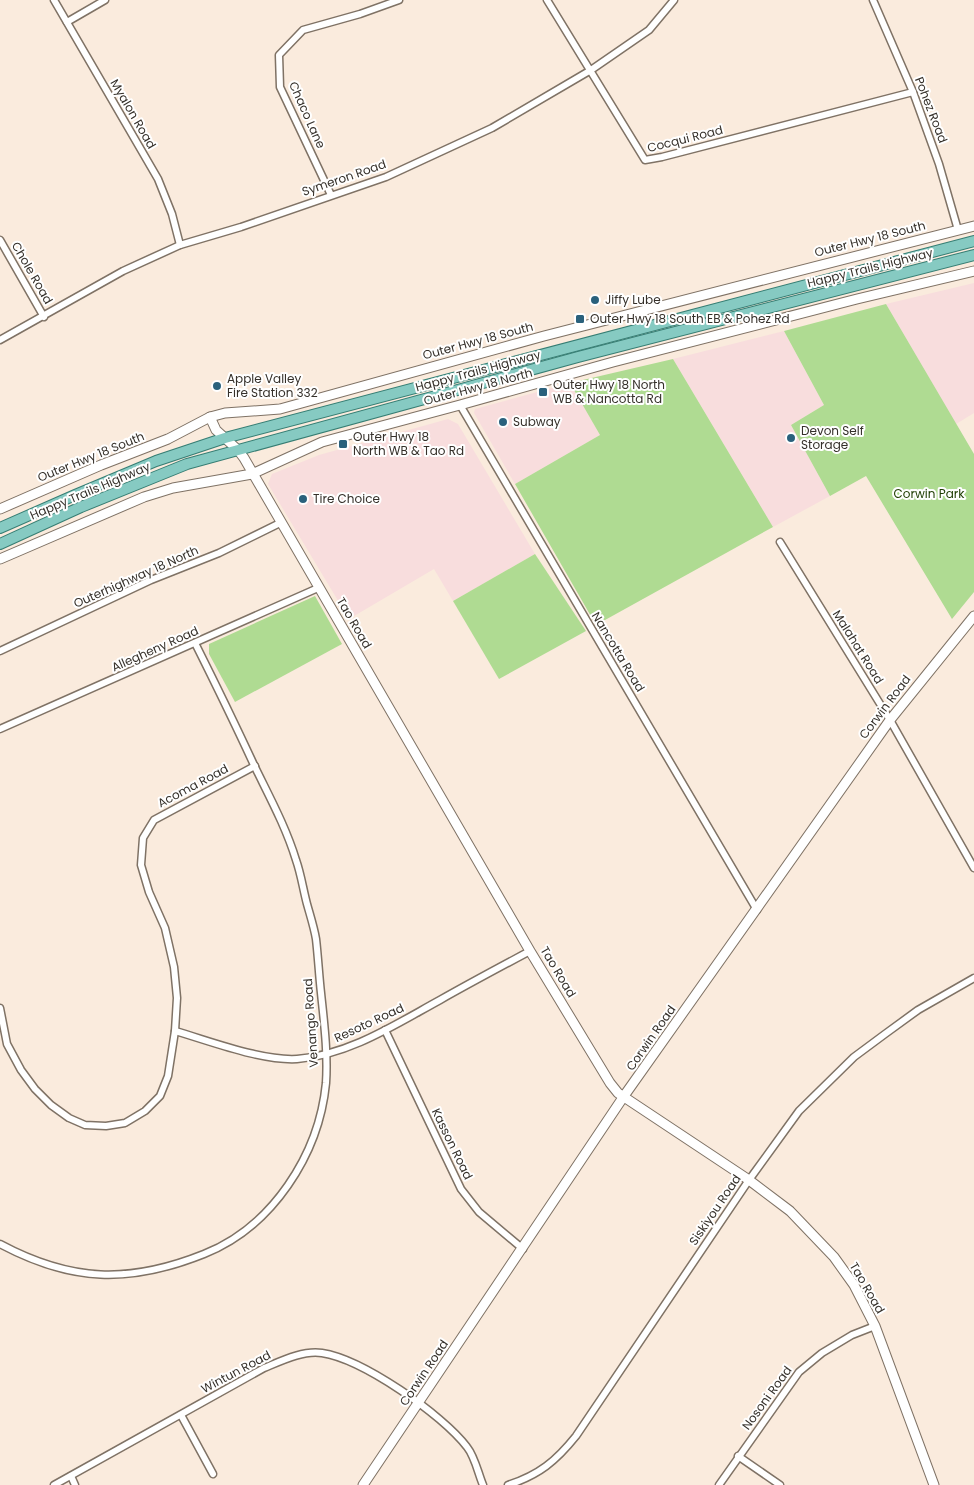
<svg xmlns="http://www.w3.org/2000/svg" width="974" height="1485" font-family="Poppins,sans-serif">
  <rect width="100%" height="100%" fill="#faebdd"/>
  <g fill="#f8dddd">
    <polygon points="974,283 974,413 956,424 886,304"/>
    <polygon points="784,331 824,405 791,425 830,496 773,527 673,359"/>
    <polygon points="570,383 600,435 515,484 474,413 475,409"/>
    <polygon points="448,419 458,424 535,554 453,601 434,569 349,619 268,484 272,474 319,455"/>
  </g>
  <g fill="#afdb92">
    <polygon points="886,304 974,454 974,592 952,619 866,476 830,496 791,425 824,405 784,331"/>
    <polygon points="673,359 773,527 596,625 515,484 600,435 570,383"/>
    <polygon points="535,554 586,631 499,679 453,601"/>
    <polygon points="315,596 342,644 235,702 209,654 209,644"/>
  </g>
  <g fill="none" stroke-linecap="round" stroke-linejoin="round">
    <defs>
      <g id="street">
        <polyline points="54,0 158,179 172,214 180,245"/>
        <polyline points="547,0 645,160 662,157 913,92"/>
        <polyline points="873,0 913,92 939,164 958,230"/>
        <polyline points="67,22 105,0"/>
        <polyline points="331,195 280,87 279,55 303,30 360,14 399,0"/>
        <polyline points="0,240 44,317"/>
        <polyline points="0,340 123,271 180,245 241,227 386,177 492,128 591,70 649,30 674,0"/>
        <polyline points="460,405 757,910"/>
        <polyline points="780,542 890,720 974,868"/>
        <polyline points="0,651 151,580 219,553 280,523"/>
        <polyline points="0,729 318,588"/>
        <polyline points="0,1008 7,1044 21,1070 35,1089 51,1105 69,1118 85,1125 106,1126 125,1123 145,1111 160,1096 168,1076 175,1031 177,998 174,967 165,928 149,892 141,865 143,838 154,820 255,766"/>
        <polyline points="385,1030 461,1189 479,1212 523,1249"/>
        <path d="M175,1031c35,10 86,30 122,28 52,-4 99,-35 143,-59 30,-17 60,-33 90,-49"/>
        <path d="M0,1244c71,38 129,40 204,10 68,-27 115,-99 122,-171 2,-30 -2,-61 -5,-90 -2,-18 -3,-37 -5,-54 -2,-12 -6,-24 -9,-35 -4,-15 -6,-30 -11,-44 -10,-33 -27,-64 -42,-95 -19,-41 -39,-82 -59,-122"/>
        <polyline points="181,1415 213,1474"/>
        <polyline points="738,1456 780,1485"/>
        <polyline points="71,1476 75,1485"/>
        <path d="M54,1485l210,-117c17,-7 39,-18 58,-15 40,6 120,61 145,94 8,10 11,26 16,38"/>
        <path d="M508,1485c31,-10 48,-24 68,-49l173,-256 50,-69 55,-54 31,-23 33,-24 56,-32"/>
        <polyline points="719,1485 799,1372 822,1353 852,1335 875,1326"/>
      </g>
      <g id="secondary">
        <polyline points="210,417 216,430 238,450 244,458 530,951 610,1083 618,1093 749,1180 790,1211 834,1257 854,1285 875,1326 934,1485"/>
        <polyline points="0,509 101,465 168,439 210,417 225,413 280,409 544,336 974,226"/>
        <polyline points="0,559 144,497 173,488 252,474 322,442 460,405 613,362 857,299 974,271"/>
        <polyline points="363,1485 624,1096 890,720 974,616"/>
      </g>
      <g id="primary">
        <polyline points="0,528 75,495 156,461 225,438 974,241"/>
        <polyline points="0,544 81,507 187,464 578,357 974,255"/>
      </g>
    </defs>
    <use href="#street" stroke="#7f7265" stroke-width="9"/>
    <use href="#secondary" stroke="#7f7265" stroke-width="11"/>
    <use href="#primary" stroke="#367d73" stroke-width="12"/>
    <use href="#street" stroke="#fff" stroke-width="6"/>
    <use href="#secondary" stroke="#fff" stroke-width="9"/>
    <use href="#primary" stroke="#86cac2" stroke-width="10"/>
  </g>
  <g fill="#2a617c" stroke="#fff" stroke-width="2">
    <circle cx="595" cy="300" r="5"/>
    <rect x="575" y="314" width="10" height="10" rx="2.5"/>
    <circle cx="217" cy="386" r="5"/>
    <rect x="538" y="387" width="10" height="10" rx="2.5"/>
    <circle cx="503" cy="422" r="5"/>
    <circle cx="791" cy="438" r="5"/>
    <rect x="338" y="439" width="10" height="10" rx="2.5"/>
    <circle cx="303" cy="499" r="5"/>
  </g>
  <g text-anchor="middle" stroke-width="4" stroke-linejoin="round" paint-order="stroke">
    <g font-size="12" fill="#35302a" stroke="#fff">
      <text transform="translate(931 110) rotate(69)" y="4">Pohez Road</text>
      <text transform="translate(133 114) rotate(60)" y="4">Myalon Road</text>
      <text transform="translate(307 115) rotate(66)" y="4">Chaco Lane</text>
      <text transform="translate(685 139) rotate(-14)" y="4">Cocqui Road</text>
      <text transform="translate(344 178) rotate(-19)" y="4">Symeron Road</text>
      <text transform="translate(870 239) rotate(-14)" y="4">Outer Hwy 18 South</text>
      <text transform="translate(870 268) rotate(-14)" y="4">Happy Trails Highway</text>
      <text transform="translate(32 273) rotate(60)" y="4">Chole Road</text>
      <text transform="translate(478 341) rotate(-15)" y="4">Outer Hwy 18 South</text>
      <text transform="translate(478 371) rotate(-15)" y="4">Happy Trails Highway</text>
      <text transform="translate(478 387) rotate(-15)" y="4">Outer Hwy 18 North</text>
      <text transform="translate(91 457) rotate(-22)" y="4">Outer Hwy 18 South</text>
      <text transform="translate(90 491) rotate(-23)" y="4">Happy Trails Highway</text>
      <text transform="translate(136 577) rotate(-24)" y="4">Outerhighway 18 North</text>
      <text transform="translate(354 623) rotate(60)" y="4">Tao Road</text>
      <text transform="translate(858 647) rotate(58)" y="4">Malahat Road</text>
      <text transform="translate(155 649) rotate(-24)" y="4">Allegheny Road</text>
      <text transform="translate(618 652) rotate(59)" y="4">Nancotta Road</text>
      <text transform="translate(885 707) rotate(-53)" y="4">Corwin Road</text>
      <text transform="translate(193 786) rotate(-28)" y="4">Acoma Road</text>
      <text transform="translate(558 972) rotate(59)" y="4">Tao Road</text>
      <text transform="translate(311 1023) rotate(-94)" y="4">Venango Road</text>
      <text transform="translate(369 1023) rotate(-25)" y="4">Resoto Road</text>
      <text transform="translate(651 1038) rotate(-55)" y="4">Corwin Road</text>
      <text transform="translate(452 1144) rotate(64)" y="4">Kasson Road</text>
      <text transform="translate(715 1210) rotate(-56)" y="4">Siskiyou Road</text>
      <text transform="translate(867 1288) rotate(60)" y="4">Tao Road</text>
      <text transform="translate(236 1372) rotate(-28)" y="4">Wintun Road</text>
      <text transform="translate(424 1373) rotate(-56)" y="4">Corwin Road</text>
      <text transform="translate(767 1398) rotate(-54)" y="4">Nosoni Road</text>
    </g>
    <g font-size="12" fill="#35302a" stroke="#fff" text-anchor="start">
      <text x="605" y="304">Jiffy Lube</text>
      <text x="590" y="323">Outer Hwy 18 South EB &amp; Pohez Rd</text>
      <text x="227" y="383">Apple Valley<tspan x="227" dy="14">Fire Station 332</tspan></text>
      <text x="553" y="389">Outer Hwy 18 North<tspan x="553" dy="14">WB &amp; Nancotta Rd</tspan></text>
      <text x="513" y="426">Subway</text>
      <text x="801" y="435">Devon Self<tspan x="801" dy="14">Storage</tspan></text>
      <text x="353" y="441">Outer Hwy 18<tspan x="353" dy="14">North WB &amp; Tao Rd</tspan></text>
      <text x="313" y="503">Tire Choice</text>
    </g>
    <g font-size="12" fill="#1d3c00" stroke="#fff">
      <text x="929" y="498">Corwin Park</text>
    </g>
  </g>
</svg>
